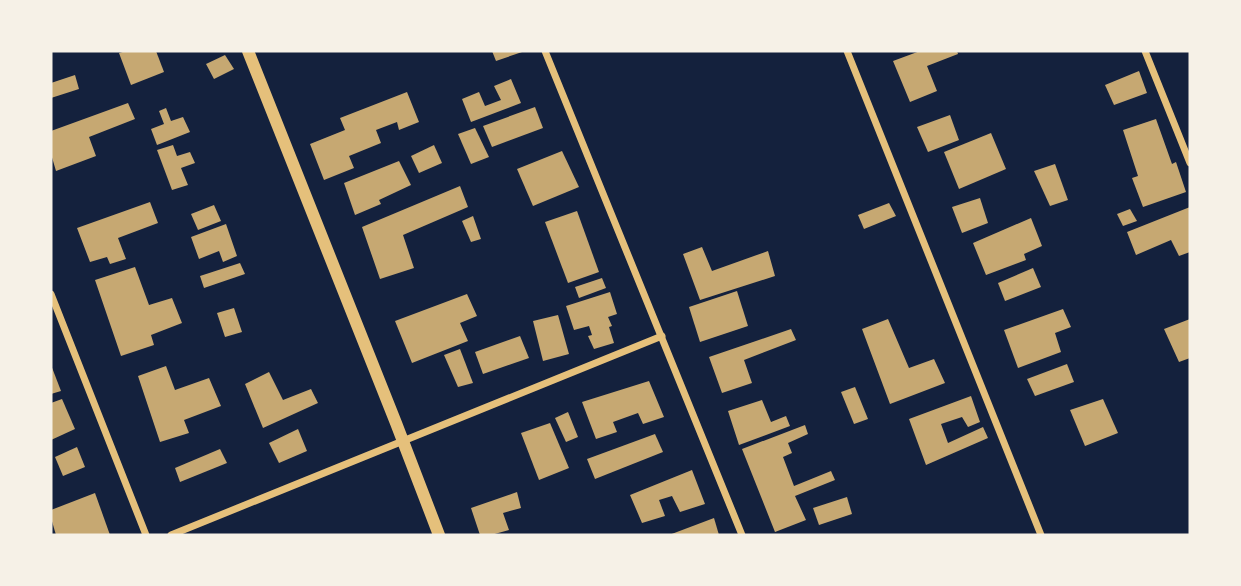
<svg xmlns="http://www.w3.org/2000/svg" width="1241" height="586" font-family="'Roboto Serif',serif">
  <rect width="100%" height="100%" fill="#14213d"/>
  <g fill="#c6a872">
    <polygon points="126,51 156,51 164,72 131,85 119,53"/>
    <polygon points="492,51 525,51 496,61"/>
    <polygon points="920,51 957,51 958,54 927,66 937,91 910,102 893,61"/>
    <polygon points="225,55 234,69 214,79 206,64"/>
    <polygon points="1139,71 1147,93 1114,105 1105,85"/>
    <polygon points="75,75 79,89 51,98 51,83"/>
    <polygon points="511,79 521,103 471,122 462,99 479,92 485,106 501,100 494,86"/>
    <polygon points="407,92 419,122 399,130 397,122 376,130 381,143 349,156 354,168 324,180 310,144 345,130 340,118"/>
    <polygon points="128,103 135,119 89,137 96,156 56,171 51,154 51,131"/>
    <polygon points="535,107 543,128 492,147 483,126"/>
    <polygon points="166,108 171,121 183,117 190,132 157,145 151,129 164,124 159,111"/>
    <polygon points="950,115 959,140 928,152 917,127"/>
    <polygon points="1156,119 1172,164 1176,162 1186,192 1143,207 1132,178 1138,176 1123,130"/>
    <polygon points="475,128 489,157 471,164 458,134"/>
    <polygon points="991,133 1006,169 959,189 944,152"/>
    <polygon points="173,145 177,156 190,152 195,163 181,168 188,185 172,190 157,150"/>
    <polygon points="434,145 442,163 419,173 411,156"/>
    <polygon points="562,151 579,187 533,206 517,169"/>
    <polygon points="399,161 411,185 379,200 381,204 355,215 344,183"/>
    <polygon points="1055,164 1068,200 1050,206 1034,171"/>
    <polygon points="460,186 468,207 403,235 414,268 380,279 362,227"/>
    <polygon points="980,198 988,223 962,233 952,207"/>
    <polygon points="150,202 158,223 118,238 126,259 110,264 107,257 90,262 77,228"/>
    <polygon points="889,203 896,216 864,229 858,215"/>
    <polygon points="214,205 221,221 198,230 191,214"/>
    <polygon points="1190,207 1190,252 1179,256 1171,240 1136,255 1127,232"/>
    <polygon points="1130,209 1137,221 1123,226 1117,214"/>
    <polygon points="577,211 599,272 568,283 545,222"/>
    <polygon points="473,216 481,239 471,242 462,221"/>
    <polygon points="1031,218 1042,246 1024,254 1026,260 986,275 973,243"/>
    <polygon points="226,224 237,256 223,262 219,251 199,259 191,237"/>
    <polygon points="702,247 712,271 768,251 775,276 700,300 683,254"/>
    <polygon points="240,263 245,274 204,288 200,276"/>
    <polygon points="135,267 149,305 172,298 182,323 151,335 154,345 121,356 95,280"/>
    <polygon points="1033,268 1041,287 1005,301 998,283"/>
    <polygon points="602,278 606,288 579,298 575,287"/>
    <polygon points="737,291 748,326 700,342 689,307"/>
    <polygon points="610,292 617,314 608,317 612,326 609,327 614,343 594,349 588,336 592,335 589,326 574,330 566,306"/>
    <polygon points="467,294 477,316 460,323 468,341 412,363 395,321"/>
    <polygon points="234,308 242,332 225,337 217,313"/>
    <polygon points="1063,309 1071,327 1055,333 1061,352 1018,368 1004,330"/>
    <polygon points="558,315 569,354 543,361 533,321"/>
    <polygon points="888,319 909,368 934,359 945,383 890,404 862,329"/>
    <polygon points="1190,319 1190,358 1179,362 1164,329"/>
    <polygon points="791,329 796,340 744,360 752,383 722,393 709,357"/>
    <polygon points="520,336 529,358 483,374 475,352"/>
    <polygon points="460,349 473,383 458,387 444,355"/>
    <polygon points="1067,364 1074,382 1035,396 1027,379"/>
    <polygon points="51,365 61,391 51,394"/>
    <polygon points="166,366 175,390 209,378 221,406 184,420 189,433 160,442 138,376"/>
    <polygon points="269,372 283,400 311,389 318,403 263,428 245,384"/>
    <polygon points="649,381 664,417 643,424 638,413 613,422 617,432 596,439 582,402"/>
    <polygon points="855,387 868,419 854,424 841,392"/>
    <polygon points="971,396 980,422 968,427 962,417 941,424 948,443 983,427 988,438 926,465 909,419"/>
    <polygon points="62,399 75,429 51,440 51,403"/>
    <polygon points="1103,399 1118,433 1085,446 1070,410"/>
    <polygon points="762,400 771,422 786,416 790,426 739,445 728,411"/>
    <polygon points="568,412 578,437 566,442 555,418"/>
    <polygon points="550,423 569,468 539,480 521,433"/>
    <polygon points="805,425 808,434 788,443 792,453 783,457 794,486 831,471 835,480 795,496 806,520 775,532 742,449"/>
    <polygon points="298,429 307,451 279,463 269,443"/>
    <polygon points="655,434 663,452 595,479 587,459"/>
    <polygon points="77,447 85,467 63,476 55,457"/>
    <polygon points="220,449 227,463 180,482 175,468"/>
    <polygon points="692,470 705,504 680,512 672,496 659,500 665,516 642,523 630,495"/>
    <polygon points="517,492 521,508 503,513 509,530 491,535 480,535 471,508"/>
    <polygon points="95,493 110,535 56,535 51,518 51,510"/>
    <polygon points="847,497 852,514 819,525 813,508"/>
    <polygon points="714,518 719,535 669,535"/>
  </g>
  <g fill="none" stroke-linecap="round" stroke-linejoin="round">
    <g stroke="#e5c07b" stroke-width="7">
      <polyline points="545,51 742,535"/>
      <polyline points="847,51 1041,535"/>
      <polyline points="1145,51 1190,163"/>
      <polyline points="51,294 146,535"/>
      <polyline points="171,535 662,336"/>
    </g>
    <polyline stroke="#e5c07b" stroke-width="12" points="248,51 396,423 439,535"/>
  </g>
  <rect width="1241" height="586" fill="none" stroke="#f6f1e7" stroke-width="105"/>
</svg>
